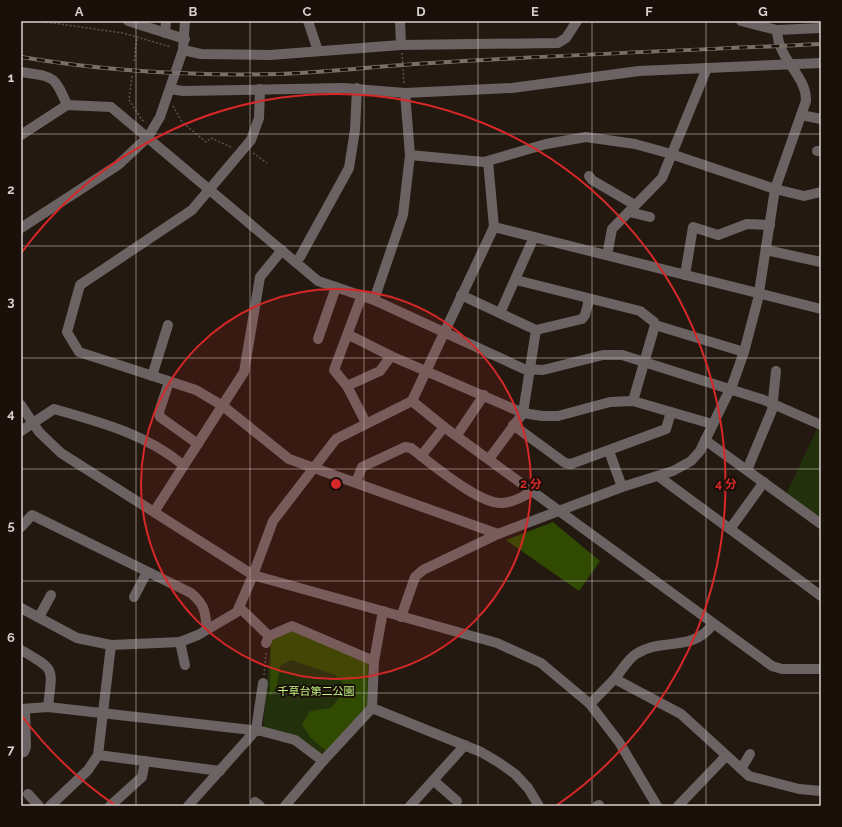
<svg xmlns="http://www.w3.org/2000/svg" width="842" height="827" font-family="Raleway,'Noto Sans JP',sans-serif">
  <rect width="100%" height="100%" fill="#241911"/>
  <g fill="#22310c">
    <polygon points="817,429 821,431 821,521 785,496"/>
    <polygon points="271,638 372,660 367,707 324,755 319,754 291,734 263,727"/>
  </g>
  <g fill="#304a02">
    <polygon points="553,522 600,561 579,591 506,540"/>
    <polygon points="290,630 368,662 367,707 327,752 311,738 302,725 310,711 331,708 347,688 335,675 291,660 280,666 277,685 270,697 271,638"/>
  </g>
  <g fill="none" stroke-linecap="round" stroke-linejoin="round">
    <g stroke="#5c524b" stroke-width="1.5" stroke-dasharray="2 2" stroke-linecap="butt">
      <polyline points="38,21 123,33 171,47"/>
      <polyline points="402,53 404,83"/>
      <polyline points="134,61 137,37"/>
      <polyline points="132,76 129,100 142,120 146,122"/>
      <polyline points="173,106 182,122 206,142 211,138 233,148"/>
      <polyline points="253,153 267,163"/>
      <polyline points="264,675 266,653"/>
    </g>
    <g stroke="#6b6363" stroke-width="10">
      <polyline points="128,21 185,39"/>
      <polyline points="308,21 318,51"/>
      <polyline points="400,21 401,45"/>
      <polyline points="741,21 777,30 821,28"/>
      <polyline points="165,33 166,21"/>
      <polyline points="183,50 201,54 270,55 401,45 558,43 566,38 577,21"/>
      <path d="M21,72c32,5 33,2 46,33"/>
      <polyline points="170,89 183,91 343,88 405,93 512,88 639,71 821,63"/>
      <polyline points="260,89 259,118 251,140 192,210 80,285 67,332 79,352 196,390 223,406 289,459 498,534"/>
      <polyline points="801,115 821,119"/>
      <polyline points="21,135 67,105 111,107 318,281 374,300 524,369 543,370 603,355 622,355 764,400 821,425"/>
      <polyline points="817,151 821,151"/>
      <polyline points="410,155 484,162 546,144 586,137 635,144 671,154 775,189 804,196 821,192"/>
      <polyline points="589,176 592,180 635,205"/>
      <polyline points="629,212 650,217"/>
      <polyline points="494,227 821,309"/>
      <polyline points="21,228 118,165 148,137 160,117 183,50 185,21"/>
      <polyline points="766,250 821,262"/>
      <polyline points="607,255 612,229 662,178 707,68"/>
      <polyline points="295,262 300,257 349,168 355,130 357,88"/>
      <polyline points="685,275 693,227 718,235 747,224 770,225"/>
      <polyline points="516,280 640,311 654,322 655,325 633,401"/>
      <polyline points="362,295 334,370 347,386 366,423"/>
      <polyline points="461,295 536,330 523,413 489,459"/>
      <polyline points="374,300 403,215 410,155 405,93"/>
      <polyline points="500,313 534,237"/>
      <polyline points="655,325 744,352"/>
      <polyline points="536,330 582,319 585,315 589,300"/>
      <polyline points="349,335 391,356 523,413 542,416 558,416 610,402 633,401 712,424"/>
      <polyline points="318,339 336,287"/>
      <polyline points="152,376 168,325"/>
      <polyline points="169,382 159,412 160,417 198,444"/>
      <polyline points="347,386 380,371 391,356"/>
      <polyline points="412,401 444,427 772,666 782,669 821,669"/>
      <polyline points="21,405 39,432 61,453 253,575 497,643 541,663 590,704 619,742 657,806"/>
      <polyline points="513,425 565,463 571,464 666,429 671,412"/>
      <path d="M21,431l33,-22c46,13 92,25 129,56"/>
      <polyline points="457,435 484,395"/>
      <polyline points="705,440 821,524"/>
      <polyline points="609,451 622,487"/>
      <polyline points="421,456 444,427"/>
      <polyline points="747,470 772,410 776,371"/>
      <polyline points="658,476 821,596"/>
      <path d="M356,482l6,-15 43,-20 6,1c18,14 69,57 91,55 9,0 24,-7 31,-13"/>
      <polyline points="154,512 244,372 260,277 282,250"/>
      <path d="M21,527l11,-12 159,78c14,12 14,18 16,36"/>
      <polyline points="730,529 764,482"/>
      <polyline points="134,597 147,572"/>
      <polyline points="239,607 269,636"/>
      <polyline points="21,608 77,638 111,645 180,642 198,635 237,612 253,575 273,521 336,439 412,401 494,227 488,161"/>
      <polyline points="39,617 51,595"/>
      <path d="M401,617l14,-40 8,-7 75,-36 124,-47 51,-16 18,-10 9,-10 33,-68 11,-31 14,-53 17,-110 31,-88c1,-26 -28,-40 -29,-71"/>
      <polyline points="180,642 185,665"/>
      <polyline points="266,643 269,636 292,626 374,661"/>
      <path d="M21,650c36,21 31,17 27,57"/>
      <polyline points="615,679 681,714 749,776 799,789 821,791"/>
      <path d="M590,704c9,-9 18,-18 26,-27 6,-7 12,-18 20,-23 26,-17 56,-1 77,-30"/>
      <polyline points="372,708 481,752 498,762 515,774 528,788 539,806"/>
      <polyline points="21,709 48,707 261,731 295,740 323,761"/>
      <polyline points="21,753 24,752 26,747 25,709"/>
      <polyline points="98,755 111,645"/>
      <polyline points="741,769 750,754"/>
      <polyline points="434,781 457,801"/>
      <polyline points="28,794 39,806"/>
      <polyline points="255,802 260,806"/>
      <polyline points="50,806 88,770 98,755 220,771"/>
      <polyline points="110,806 142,777 145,761"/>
      <polyline points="188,806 256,730 263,683"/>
      <polyline points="285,806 323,761 372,708 374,661 383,611"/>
      <polyline points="410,806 465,745"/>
      <polyline points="597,806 599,805"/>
      <polyline points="678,806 726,756"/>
    </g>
    <defs>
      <path id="rail" d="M21,57c84,14 171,19 257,17 51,-2 102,-8 153,-11 130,-8 260,-13 390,-19"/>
    </defs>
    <use href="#rail" stroke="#796f69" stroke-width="4"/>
    <use href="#rail" stroke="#1a1009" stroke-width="2.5" stroke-dasharray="8" stroke-linecap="butt"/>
  </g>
  <path fill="none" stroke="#d8d0cb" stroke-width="1" stroke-opacity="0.55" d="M136,21v785M250,21v785M364,21v785M478,21v785M592,21v785M706,21v785M21,134h800M21,246h800M21,358h800M21,469h800M21,581h800M21,693h800"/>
  <circle cx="336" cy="484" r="195" fill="#d62828" fill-opacity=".12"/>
  <g fill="none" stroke="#d62828" stroke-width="2">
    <circle cx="336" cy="484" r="195"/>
    <path d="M115 805A390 390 0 0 1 22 716M22 252A390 390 0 1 1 557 805"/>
  </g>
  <g text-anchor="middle" stroke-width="4" stroke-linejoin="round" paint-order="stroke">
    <g font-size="11" fill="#c0f282" stroke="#1a1009">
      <text x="316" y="695">千草台第二公園</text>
    </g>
  </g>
  <circle cx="336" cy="484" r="6" fill="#d62828" stroke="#1a1009" stroke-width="2"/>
  <g font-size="12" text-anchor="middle" font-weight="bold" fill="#d62828" stroke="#1a1009" stroke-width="4" stroke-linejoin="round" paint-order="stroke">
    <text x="531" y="488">2 分</text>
    <text x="726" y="488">4 分</text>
  </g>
  <rect width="842" height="827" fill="none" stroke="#1a1009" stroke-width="44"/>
  <rect x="22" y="22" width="798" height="783" fill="none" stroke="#d8d0cb" stroke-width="1.5"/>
  <g font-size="13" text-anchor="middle" font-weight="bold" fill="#d8d0cb">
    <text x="79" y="16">A</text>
    <text x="193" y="16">B</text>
    <text x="307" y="16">C</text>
    <text x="421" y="16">D</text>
    <text x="535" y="16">E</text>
    <text x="649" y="16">F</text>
    <text x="763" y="16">G</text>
    <text x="11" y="82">1</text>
    <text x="11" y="194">2</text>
    <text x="11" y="306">3</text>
    <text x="11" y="418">4</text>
    <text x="11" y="530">5</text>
    <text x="11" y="642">6</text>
    <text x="11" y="754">7</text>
  </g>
</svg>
